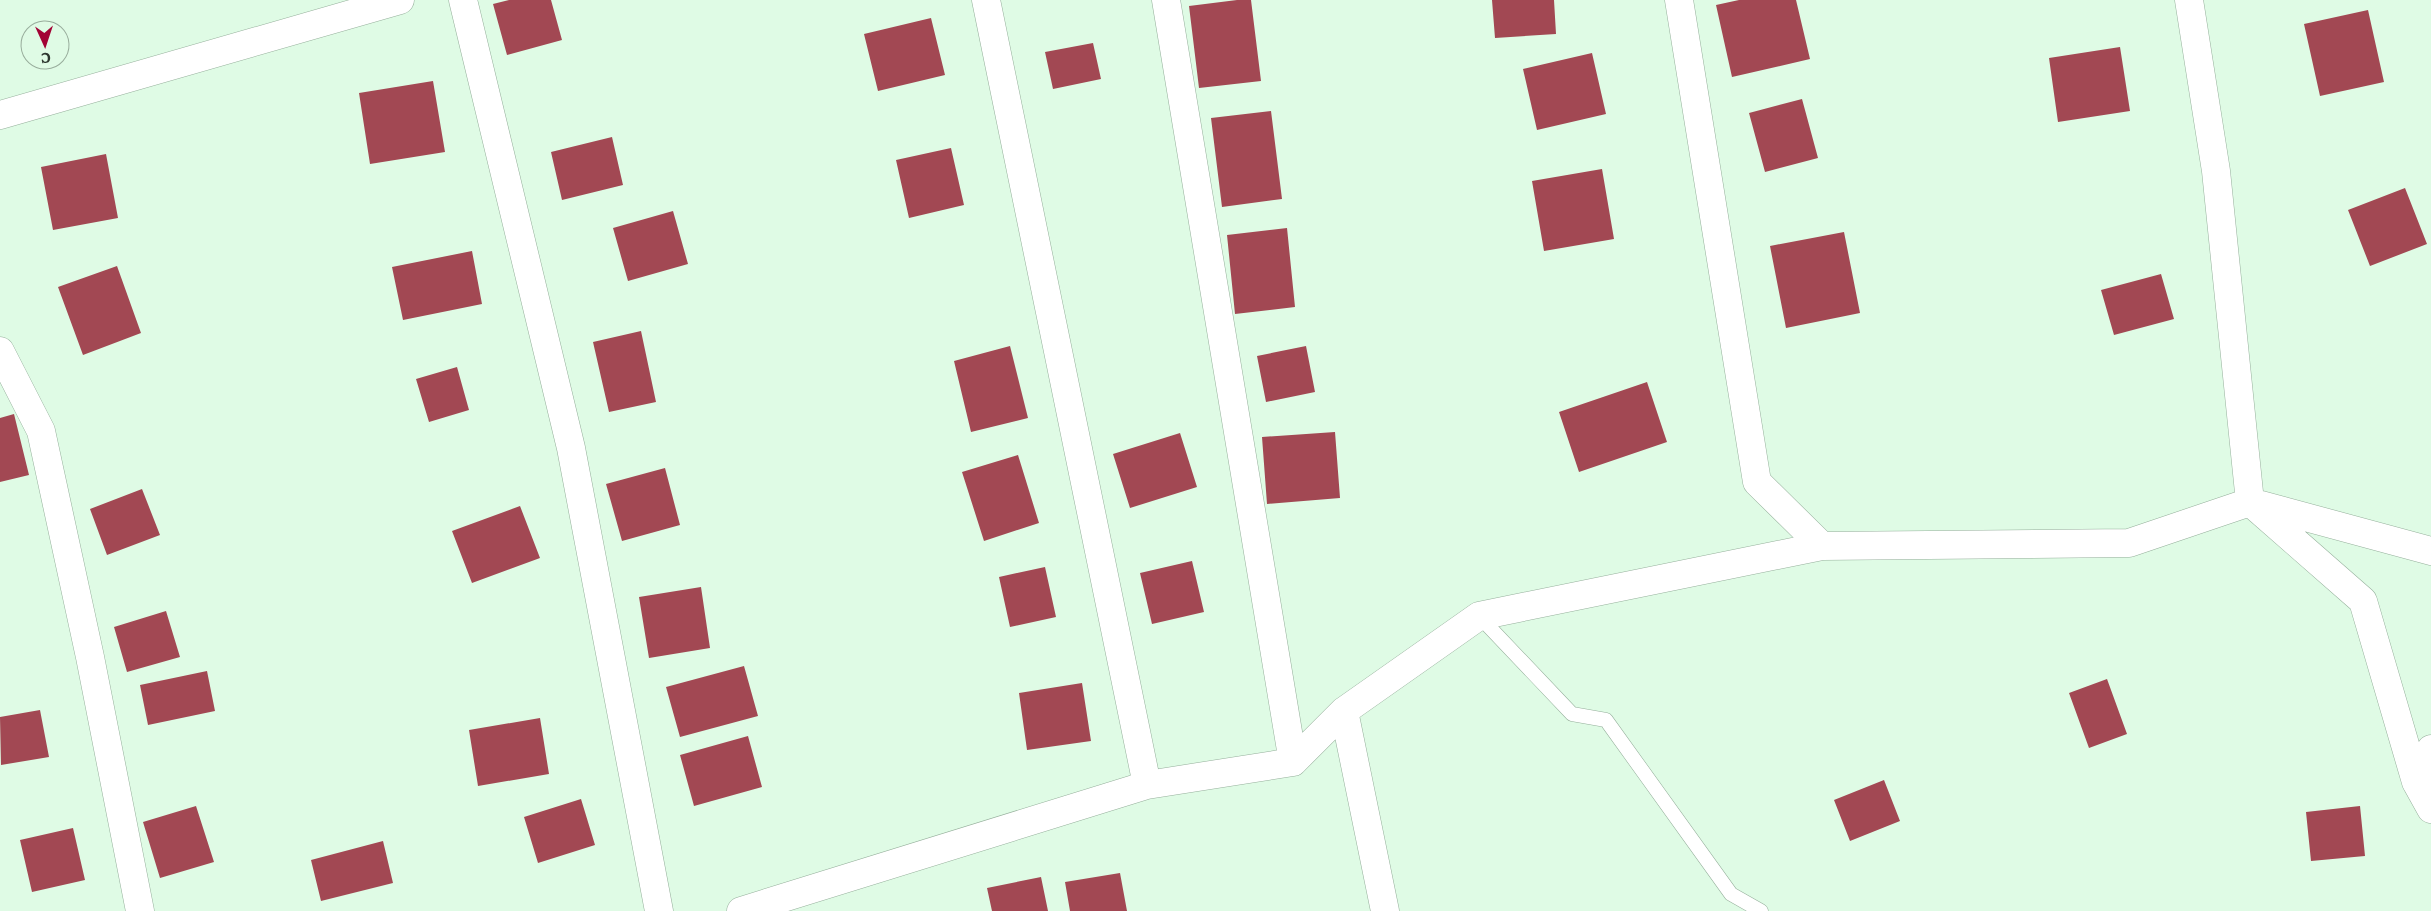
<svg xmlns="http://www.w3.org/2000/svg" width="2431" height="911" font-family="Literata,serif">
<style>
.building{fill:#a24853}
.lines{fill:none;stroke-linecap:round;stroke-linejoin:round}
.lane-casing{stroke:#95af9b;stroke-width:15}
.street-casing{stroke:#95af9b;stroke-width:29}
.lane{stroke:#fff;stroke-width:14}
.street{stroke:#fff;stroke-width:28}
</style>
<rect width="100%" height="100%" fill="#dffbe5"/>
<!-- building -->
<path class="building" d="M 509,0 L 551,0 L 562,40 L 507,55 L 493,4 Z
M 1237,0 L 1251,0 L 1261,81 L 1199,88 L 1189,6 Z
M 1492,0 L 1554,0 L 1556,34 L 1495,38 Z
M 1739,0 L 1796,0 L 1810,59 L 1732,77 L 1716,5 Z
M 2368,10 L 2384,82 L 2320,96 L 2304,24 Z
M 931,18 L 945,75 L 878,91 L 864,34 Z
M 1093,43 L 1101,79 L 1053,89 L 1045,52 Z
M 2120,47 L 2130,111 L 2058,122 L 2049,58 Z
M 1592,53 L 1606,114 L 1537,130 L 1523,69 Z
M 433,81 L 445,152 L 370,164 L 359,93 Z
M 1802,99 L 1818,158 L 1765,172 L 1749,113 Z
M 1271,111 L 1282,199 L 1222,207 L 1211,118 Z
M 612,137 L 623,185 L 562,200 L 551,152 Z
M 951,148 L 964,205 L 909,218 L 896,160 Z
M 106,154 L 118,218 L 53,230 L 41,167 Z
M 1602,169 L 1614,239 L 1544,251 L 1532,181 Z
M 2405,188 L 2427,244 L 2370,266 L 2348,210 Z
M 673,211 L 688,264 L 628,281 L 613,228 Z
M 1287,228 L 1295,307 L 1235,314 L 1227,235 Z
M 1844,232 L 1860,313 L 1786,328 L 1770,246 Z
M 472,251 L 482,304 L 403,320 L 392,267 Z
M 117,266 L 141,333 L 83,355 L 58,287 Z
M 2161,274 L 2174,319 L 2114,335 L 2101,290 Z
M 641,331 L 656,402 L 609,412 L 593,342 Z
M 1010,346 L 1028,418 L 971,432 L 954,361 Z
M 1306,346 L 1315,392 L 1266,402 L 1257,356 Z
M 457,367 L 469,410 L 429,422 L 416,379 Z
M 1647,382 L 1667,442 L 1579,472 L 1559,412 Z
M 14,414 L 29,475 L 0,482 L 0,418 Z
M 1335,432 L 1340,498 L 1267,504 L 1262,437 Z
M 1180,433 L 1197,487 L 1130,508 L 1113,454 Z
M 1018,455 L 1039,523 L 984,541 L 962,472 Z
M 665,468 L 680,525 L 622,541 L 606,484 Z
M 142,489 L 160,535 L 107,555 L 90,509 Z
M 520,506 L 540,558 L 472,583 L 452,531 Z
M 1192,561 L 1204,612 L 1152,624 L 1140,573 Z
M 1045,567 L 1056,617 L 1010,627 L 999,577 Z
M 701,587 L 710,648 L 649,658 L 639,597 Z
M 166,611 L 180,657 L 127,672 L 114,627 Z
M 744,666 L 758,716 L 680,737 L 666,687 Z
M 207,671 L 215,711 L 148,725 L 140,685 Z
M 2107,679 L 2127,734 L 2089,748 L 2069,693 Z
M 1082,683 L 1091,741 L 1027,750 L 1019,693 Z
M 40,710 L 49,757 L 1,765 L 0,717 Z
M 540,718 L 549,774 L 478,786 L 469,730 Z
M 748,736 L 762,787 L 694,806 L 680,755 Z
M 1884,780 L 1900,821 L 1850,841 L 1834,800 Z
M 581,799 L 595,845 L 538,863 L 524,817 Z
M 196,806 L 214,862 L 160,878 L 143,822 Z
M 2360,806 L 2365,856 L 2311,861 L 2306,812 Z
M 73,828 L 85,880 L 32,892 L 20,840 Z
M 383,841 L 393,883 L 321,901 L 311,860 Z
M 1120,873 L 1127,911 L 1070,911 L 1065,882 Z
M 1041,877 L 1048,911 L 992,911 L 987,888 Z"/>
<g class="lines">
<defs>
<path id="lane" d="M 1477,614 L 1572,714 L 1606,720 L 1731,894 L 1761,911"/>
<path id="street" d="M 463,0 L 571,448 L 659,911
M 986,0 L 1147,785
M 1166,0 L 1293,762
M 1679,0 L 1757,482 L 1822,546
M 2189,0 L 2216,171 L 2250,502 L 2363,601 L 2416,782 L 2431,809
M 0,115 L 400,0
M 0,351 L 41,431 L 90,657 L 140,911
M 1344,711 L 1385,911
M 2416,782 L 2431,749
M 741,911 L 1147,785 L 1293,762 L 1344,711 L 1479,616 L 1822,546 L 2129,543 L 2250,502 L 2431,551"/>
</defs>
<!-- lane casing -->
<use href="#lane" class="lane-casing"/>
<!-- street casing -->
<use href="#street" class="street-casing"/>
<!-- lane -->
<use href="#lane" class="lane"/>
<!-- street -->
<use href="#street" class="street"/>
</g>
<!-- north arrow -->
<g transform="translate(45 45) rotate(177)"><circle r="24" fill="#dffbe5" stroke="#98ad9c"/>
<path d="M0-4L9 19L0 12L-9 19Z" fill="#a20335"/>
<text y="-8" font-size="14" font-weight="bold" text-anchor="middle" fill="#2d372f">С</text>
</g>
</svg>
